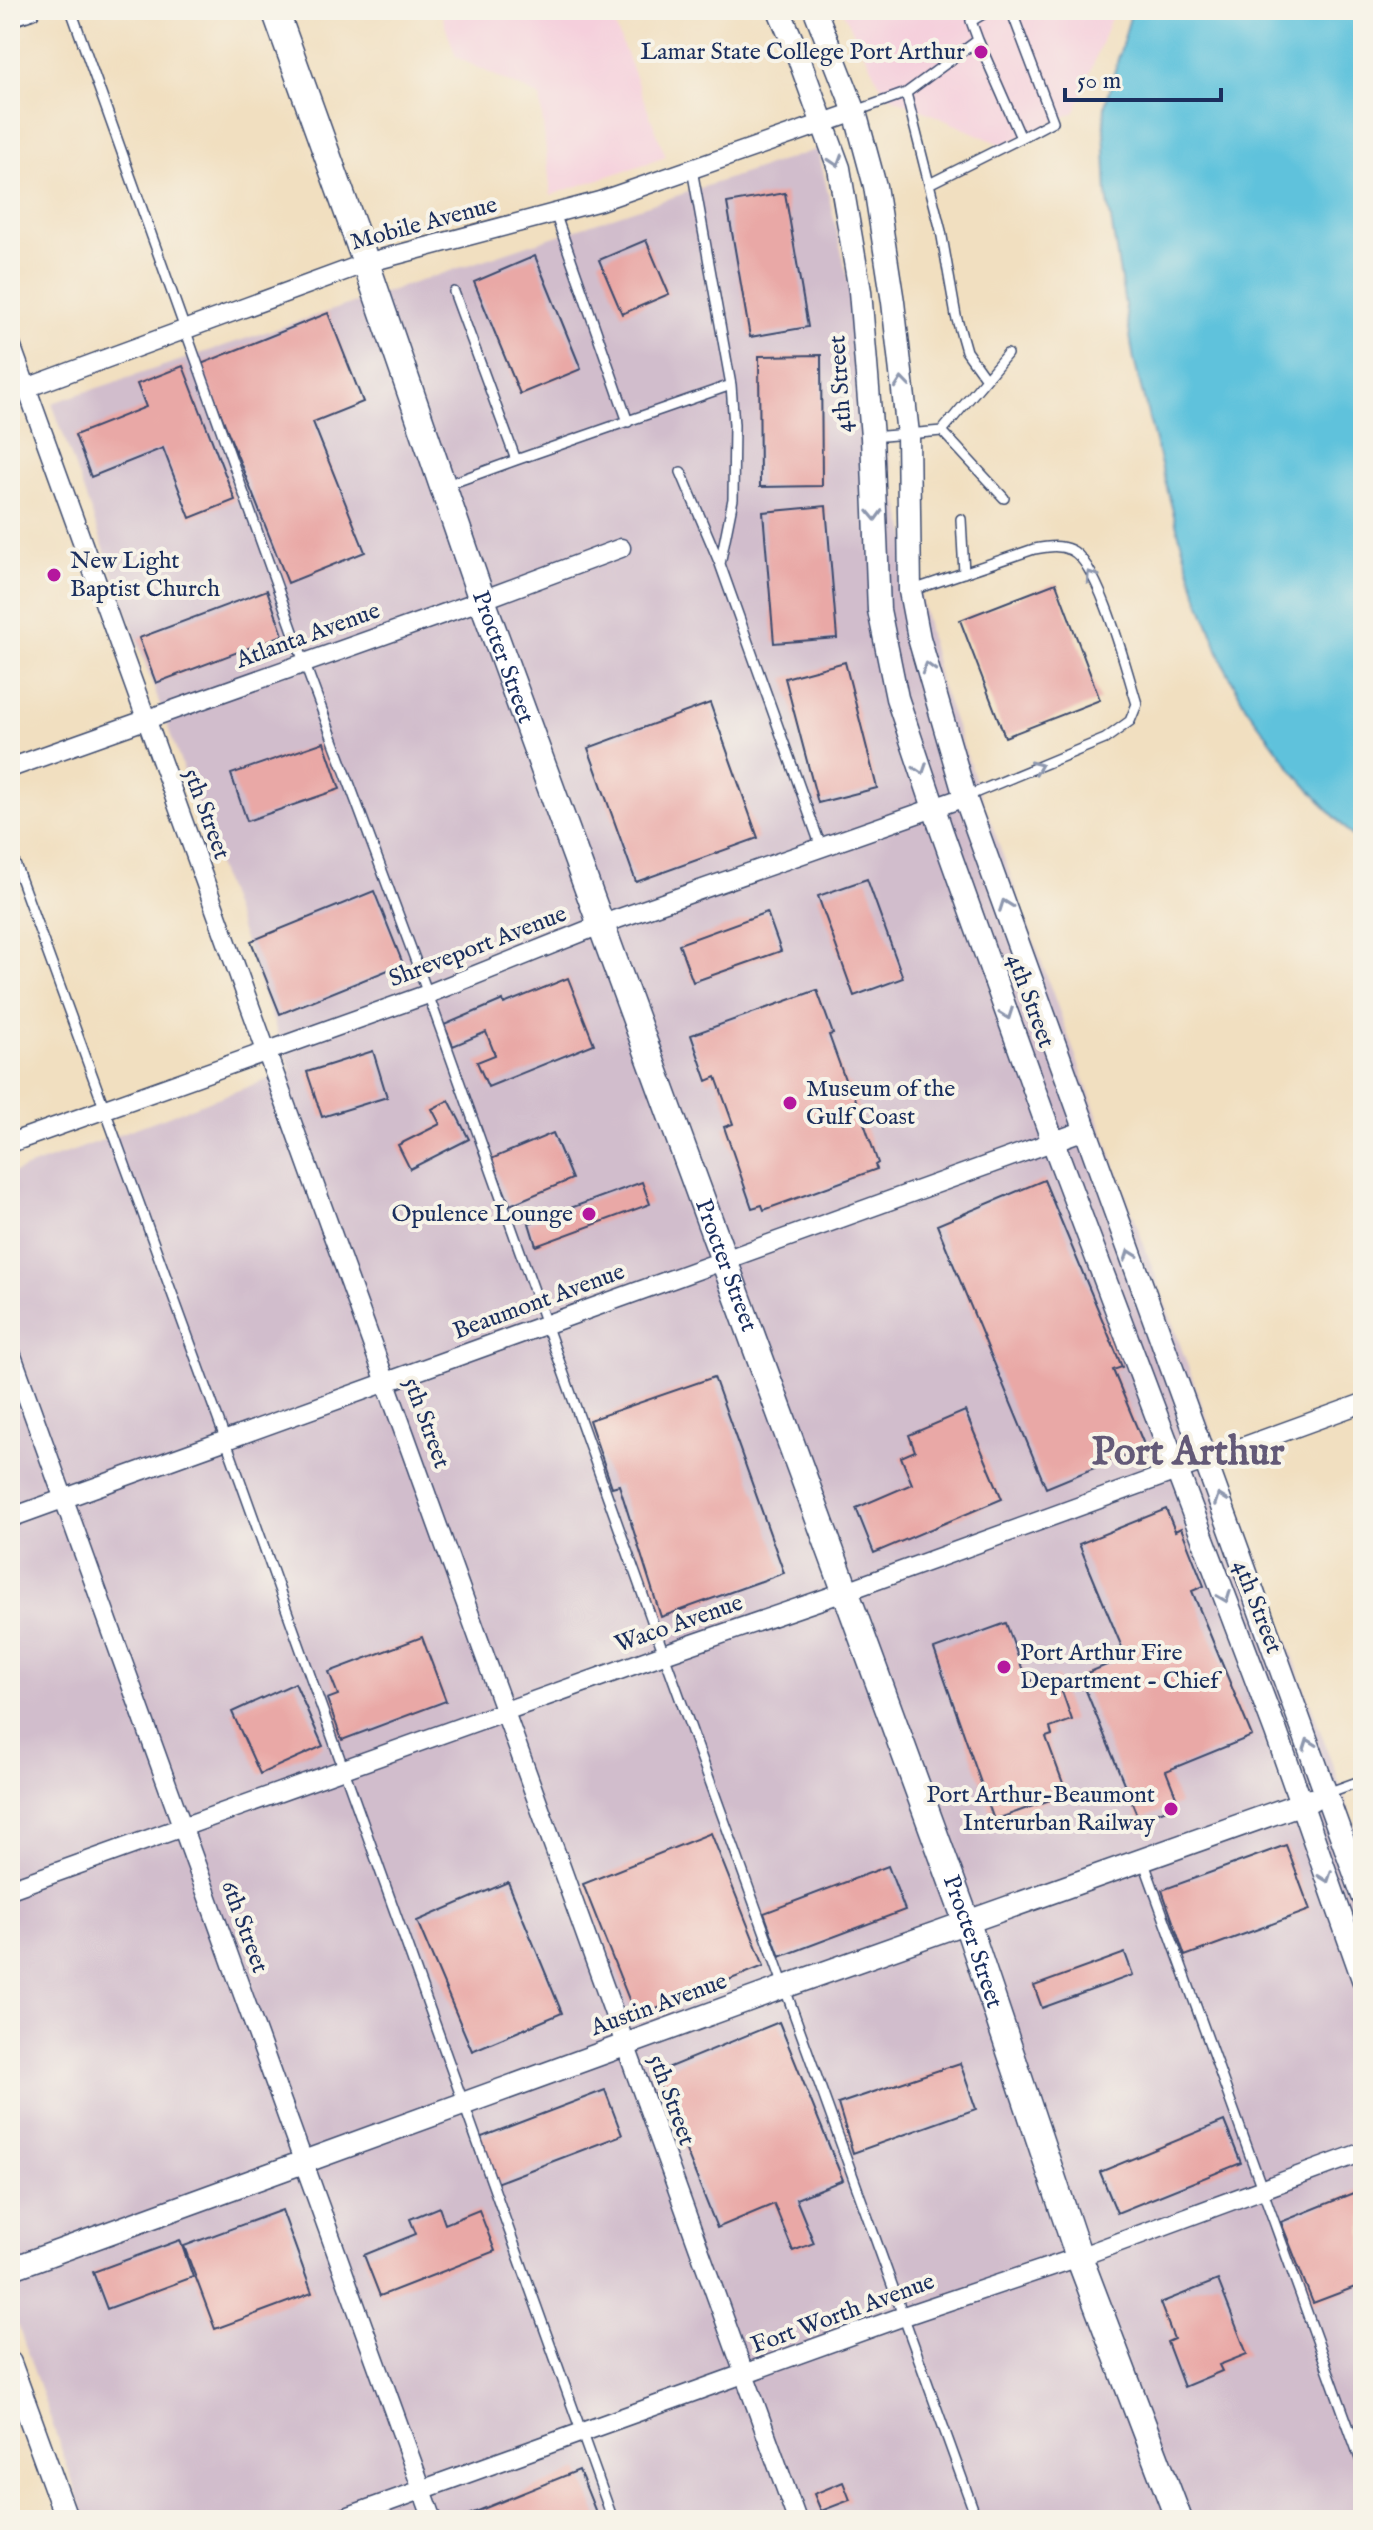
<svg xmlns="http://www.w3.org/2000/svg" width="1373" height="2530" font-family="'IM FELL English',serif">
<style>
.built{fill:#f5cfdc}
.industrial{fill:#d1bdcc}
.water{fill:#5ec2dc;stroke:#3c789d;stroke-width:2}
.building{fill:#e9a8a6}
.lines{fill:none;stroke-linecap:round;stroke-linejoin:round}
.service-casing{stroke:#3b496d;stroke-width:12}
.minor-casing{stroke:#3b496d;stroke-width:21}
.tertiary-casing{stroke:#3b496d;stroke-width:25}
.secondary-casing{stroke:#3b496d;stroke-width:29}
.service{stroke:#fff;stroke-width:9}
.minor{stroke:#fff;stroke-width:18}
.tertiary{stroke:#fff;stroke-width:22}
.secondary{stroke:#fff;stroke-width:26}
.oneway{stroke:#8d97ae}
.poi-dot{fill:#b5179e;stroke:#f7f3e8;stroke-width:3}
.labels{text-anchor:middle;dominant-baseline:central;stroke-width:8;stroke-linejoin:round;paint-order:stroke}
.poi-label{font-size:24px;fill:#1b2f5e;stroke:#f7f3e8;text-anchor:end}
.street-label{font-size:24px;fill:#1b2f5e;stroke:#f7f3e8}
.town-label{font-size:40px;font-weight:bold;fill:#635977;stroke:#f7f3e8}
</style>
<rect width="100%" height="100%" fill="#f7f3e8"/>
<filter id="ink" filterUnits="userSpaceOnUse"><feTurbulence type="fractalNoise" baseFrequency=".0125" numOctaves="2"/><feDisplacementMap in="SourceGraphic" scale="16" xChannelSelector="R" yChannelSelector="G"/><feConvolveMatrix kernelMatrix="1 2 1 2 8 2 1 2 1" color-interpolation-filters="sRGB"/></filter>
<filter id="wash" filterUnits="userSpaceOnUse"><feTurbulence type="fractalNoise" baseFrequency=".006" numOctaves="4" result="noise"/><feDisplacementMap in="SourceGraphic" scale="32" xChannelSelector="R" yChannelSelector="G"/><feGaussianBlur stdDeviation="1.8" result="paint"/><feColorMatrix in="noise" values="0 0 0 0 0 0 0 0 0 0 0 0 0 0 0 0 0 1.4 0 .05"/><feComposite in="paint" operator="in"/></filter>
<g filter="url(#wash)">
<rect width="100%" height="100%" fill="#f1dfc0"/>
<!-- built -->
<path class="built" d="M 440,10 L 609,10 L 666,157 L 551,195 L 540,97 L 456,57 Z
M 842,10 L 1114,10 L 1075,112 L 1002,145 L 885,94 Z"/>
<!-- industrial -->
<path class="industrial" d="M 818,149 L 940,682 L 1363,1849 L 1363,2520 L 86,2520 L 10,2303 L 10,1174 L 291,1071 L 52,403 Z"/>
<!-- water -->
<path class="water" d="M 1132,10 L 1363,10 L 1363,848 L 1295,773 L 1246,707 L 1224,665 L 1195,588 L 1178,531 L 1134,360 L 1107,195 L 1104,126 L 1105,105 Z"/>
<g id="blocks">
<!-- building -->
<path class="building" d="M 785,193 L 808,327 L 750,337 L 727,203 Z
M 646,240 L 669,294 L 622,314 L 599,260 Z
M 535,256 L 581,369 L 520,394 L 474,282 Z
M 328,313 L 363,402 L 313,422 L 365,552 L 288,583 L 201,364 Z
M 821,355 L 822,486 L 760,487 L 759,356 Z
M 183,366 L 235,500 L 190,518 L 163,448 L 91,477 L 75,435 L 146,407 L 137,384 Z
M 826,506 L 837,638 L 774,643 L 763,512 Z
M 1056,583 L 1100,700 L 1005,737 L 960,620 Z
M 267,590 L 283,635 L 156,683 L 139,638 Z
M 845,662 L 877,788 L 818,803 L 785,678 Z
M 710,703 L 758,838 L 636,882 L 588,748 Z
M 324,742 L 340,789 L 247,821 L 231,774 Z
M 867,879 L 903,978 L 854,996 L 818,896 Z
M 374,891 L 403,964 L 280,1014 L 251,941 Z
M 767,912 L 781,951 L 693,982 L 679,944 Z
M 568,978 L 594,1044 L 488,1087 L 477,1062 L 495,1055 L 486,1032 L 453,1046 L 444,1025 L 503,1000 L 504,1004 Z
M 817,990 L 833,1034 L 829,1035 L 847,1085 L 850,1083 L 878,1163 L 875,1165 L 877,1169 L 764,1210 L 762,1205 L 752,1208 L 724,1127 L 733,1124 L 716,1077 L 707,1081 L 691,1035 Z
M 373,1051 L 387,1097 L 322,1117 L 307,1072 Z
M 449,1100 L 469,1139 L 410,1169 L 398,1145 L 440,1124 L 432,1109 Z
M 553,1133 L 572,1179 L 510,1205 L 491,1159 Z
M 1044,1180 L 1122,1367 L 1113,1370 L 1145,1447 L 1046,1488 L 937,1225 Z
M 642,1182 L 650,1204 L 536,1246 L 529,1223 Z
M 714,1377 L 784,1573 L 661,1617 L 619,1485 L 612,1487 L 589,1420 Z
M 965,1411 L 1002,1499 L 874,1553 L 856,1508 L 912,1484 L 901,1457 L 915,1451 L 909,1435 Z
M 1166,1509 L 1175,1531 L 1181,1528 L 1204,1586 L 1192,1591 L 1252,1736 L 1166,1771 L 1179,1804 L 1139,1820 L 1080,1676 L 1126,1657 L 1079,1544 Z
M 1006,1623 L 1027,1682 L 1033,1680 L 1035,1685 L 1057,1677 L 1072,1720 L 1050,1728 L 1052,1735 L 1046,1737 L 1067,1794 L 994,1820 L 934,1649 Z
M 422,1637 L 446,1701 L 342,1740 L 327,1699 L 338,1695 L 329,1672 Z
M 295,1683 L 323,1746 L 260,1774 L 232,1712 Z
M 711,1833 L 764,1966 L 636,2017 L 583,1884 Z
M 1286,1845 L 1310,1910 L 1185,1956 L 1162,1890 Z
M 888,1866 L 905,1910 L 780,1957 L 764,1913 Z
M 508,1882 L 562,2013 L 472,2051 L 417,1921 Z
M 1125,1953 L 1133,1975 L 1042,2008 L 1034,1986 Z
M 779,2022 L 843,2180 L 796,2199 L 814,2243 L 793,2251 L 774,2204 L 717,2228 L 655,2073 Z
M 960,2063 L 976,2109 L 853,2153 L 838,2104 Z
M 605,2090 L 622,2135 L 496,2183 L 479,2138 Z
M 1224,2121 L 1241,2163 L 1117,2213 L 1100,2172 Z
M 1363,2189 L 1363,2284 L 1313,2303 L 1281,2222 Z
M 439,2207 L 445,2224 L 479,2210 L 495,2251 L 380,2296 L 364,2255 L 416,2234 L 410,2219 Z
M 282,2210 L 312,2293 L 215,2329 L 184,2246 Z
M 180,2240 L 193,2277 L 107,2309 L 93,2272 Z
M 1218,2280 L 1247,2354 L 1219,2365 L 1222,2371 L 1184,2387 L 1167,2342 L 1174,2339 L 1160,2303 Z
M 579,2470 L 599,2520 L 456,2520 Z
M 843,2482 L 850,2500 L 821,2511 L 814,2494 Z"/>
</g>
</g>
<g filter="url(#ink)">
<use href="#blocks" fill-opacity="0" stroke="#3b496d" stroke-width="2"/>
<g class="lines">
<defs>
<path id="service" d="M 71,10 L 304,662 L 428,994 L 664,1654 L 977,2520
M 1011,10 L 1053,121 L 1021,138
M 978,40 L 971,21 L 990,10
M 856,111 L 906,93
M 929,184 L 1021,138 L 978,40 L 906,93 L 941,231 L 956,316 L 966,351 L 986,379
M 555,213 L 628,422
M 942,431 L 1007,354
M 872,437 L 942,431 L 1004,498
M 516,460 L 731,385 L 692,169
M 681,472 L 720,564 L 821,847
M 444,486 L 516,460 L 454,292
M 961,519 L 964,573
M 720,564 L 733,499 L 734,425 L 731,385
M 910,591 L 1034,549 C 1047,547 1058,544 1071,550 C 1099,562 1127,672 1137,704 L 1130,721 L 1105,739 L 965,797
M 10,850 L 226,1441 L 613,2520
M 1327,1793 L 1363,1780
M 1143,1860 L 1363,2467"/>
<path id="minor" d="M 10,17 L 31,10
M 10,342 L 797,2520
M 10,394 L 366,263 L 600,201 L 855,112
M 10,768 L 482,600 L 621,548
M 10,1143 L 428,994 L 600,925 L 965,797
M 10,1350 L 433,2520
M 10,1518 L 1085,1130
M 10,1889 L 664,1654 L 844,1592 L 1363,1403
M 338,2520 L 904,2316 L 1079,2257 L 1363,2152"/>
<path id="tertiary" d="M 779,10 L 794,45 L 839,168 L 860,291 L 872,437 L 879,610 L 897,698 L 942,832 L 1053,1142 L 1276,1732 L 1363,1979
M 815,10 L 855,112 L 875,186 L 893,302 L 908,434 L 910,591 L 919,638 L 965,797 L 1363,1896
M 10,2269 L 784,1987 L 1311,1800
M 10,2363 L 67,2520"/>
<g id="secondary">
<path id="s1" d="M 275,10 L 366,263 L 482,600 L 967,1923 L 1079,2257 L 1179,2520"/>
</g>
</defs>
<!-- service casing -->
<use href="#service" class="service-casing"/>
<!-- minor casing -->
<use href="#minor" class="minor-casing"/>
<!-- tertiary casing -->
<use href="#tertiary" class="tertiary-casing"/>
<!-- secondary casing -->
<use href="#secondary" class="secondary-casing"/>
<!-- service -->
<use href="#service" class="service"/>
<!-- minor -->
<use href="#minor" class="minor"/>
<!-- tertiary -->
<use href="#tertiary" class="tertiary"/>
<!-- secondary -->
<use href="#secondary" class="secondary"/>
</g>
<!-- one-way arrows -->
<defs><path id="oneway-chevron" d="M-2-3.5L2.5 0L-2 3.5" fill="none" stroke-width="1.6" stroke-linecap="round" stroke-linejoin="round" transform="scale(2)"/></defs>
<g class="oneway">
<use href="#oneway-chevron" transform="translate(836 161) rotate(72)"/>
<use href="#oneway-chevron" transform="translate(902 383) rotate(-96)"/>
<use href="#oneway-chevron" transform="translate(875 515) rotate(88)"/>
<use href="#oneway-chevron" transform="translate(1091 576) rotate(-124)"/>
<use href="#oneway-chevron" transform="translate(928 668) rotate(-106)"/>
<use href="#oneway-chevron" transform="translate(1037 767) rotate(-23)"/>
<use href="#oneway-chevron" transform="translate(921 769) rotate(71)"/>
<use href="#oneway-chevron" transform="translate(1005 905) rotate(-110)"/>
<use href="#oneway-chevron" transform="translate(1007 1014) rotate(70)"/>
<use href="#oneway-chevron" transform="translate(1130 1255) rotate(-110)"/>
<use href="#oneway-chevron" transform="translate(1220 1499) rotate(-110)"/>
<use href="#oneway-chevron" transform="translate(1225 1597) rotate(69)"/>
<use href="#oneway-chevron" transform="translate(1309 1744) rotate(-110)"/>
<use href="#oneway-chevron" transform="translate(1326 1877) rotate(70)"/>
</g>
</g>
<!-- markers -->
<g class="poi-dot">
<circle cx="981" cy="52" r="8"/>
<circle cx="54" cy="575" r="8"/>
<circle cx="790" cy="1103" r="8"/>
<circle cx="589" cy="1214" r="8"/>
<circle cx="1004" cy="1667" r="8"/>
<circle cx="1171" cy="1809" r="8"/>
</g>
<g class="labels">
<!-- poi labels -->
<g class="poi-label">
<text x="965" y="52">Lamar State College Port Arthur</text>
<text x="70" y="561" text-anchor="start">New Light<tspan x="70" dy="28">Baptist Church</tspan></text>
<text x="806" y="1089" text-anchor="start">Museum of the<tspan x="806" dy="28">Gulf Coast</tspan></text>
<text x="573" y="1214">Opulence Lounge</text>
<text x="1020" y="1653" text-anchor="start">Port Arthur Fire<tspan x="1020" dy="28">Department - Chief</tspan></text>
<text x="1155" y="1795">Port Arthur-Beaumont<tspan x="1155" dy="28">Interurban Railway</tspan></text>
</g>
<!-- street labels -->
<g class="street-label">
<text transform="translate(424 224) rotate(-15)">Mobile Avenue</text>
<text transform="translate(841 384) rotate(-94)">4th Street</text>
<text transform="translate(308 636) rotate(-20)">Atlanta Avenue</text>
<text stroke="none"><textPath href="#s1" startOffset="686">Procter Street</textPath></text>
<text transform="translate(206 814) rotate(70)">5th Street</text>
<text transform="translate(478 947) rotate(-21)">Shreveport Avenue</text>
<text transform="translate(1030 1001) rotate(70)">4th Street</text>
<text stroke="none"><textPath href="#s1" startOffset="1334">Procter Street</textPath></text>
<text transform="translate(539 1302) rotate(-20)">Beaumont Avenue</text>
<text transform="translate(426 1423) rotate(70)">5th Street</text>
<text transform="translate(1257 1607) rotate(69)">4th Street</text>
<text transform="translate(679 1624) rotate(-19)">Waco Avenue</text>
<text transform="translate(244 1927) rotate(70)">6th Street</text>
<text stroke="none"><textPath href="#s1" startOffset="2054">Procter Street</textPath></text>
<text transform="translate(659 2005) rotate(-20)">Austin Avenue</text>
<text transform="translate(671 2100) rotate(70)">5th Street</text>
<text transform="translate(843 2314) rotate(-20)">Fort Worth Avenue</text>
</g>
<!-- town labels -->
<g class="town-label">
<text x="1188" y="1453">Port Arthur</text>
</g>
</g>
<!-- margin -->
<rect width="1373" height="2530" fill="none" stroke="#f7f3e8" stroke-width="40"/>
<!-- scale -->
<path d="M1065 88v12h156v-12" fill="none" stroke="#1b2f5e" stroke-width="4"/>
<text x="1077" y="88" font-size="24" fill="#1b2f5e" stroke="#f7f3e8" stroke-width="6" paint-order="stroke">50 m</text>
</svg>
